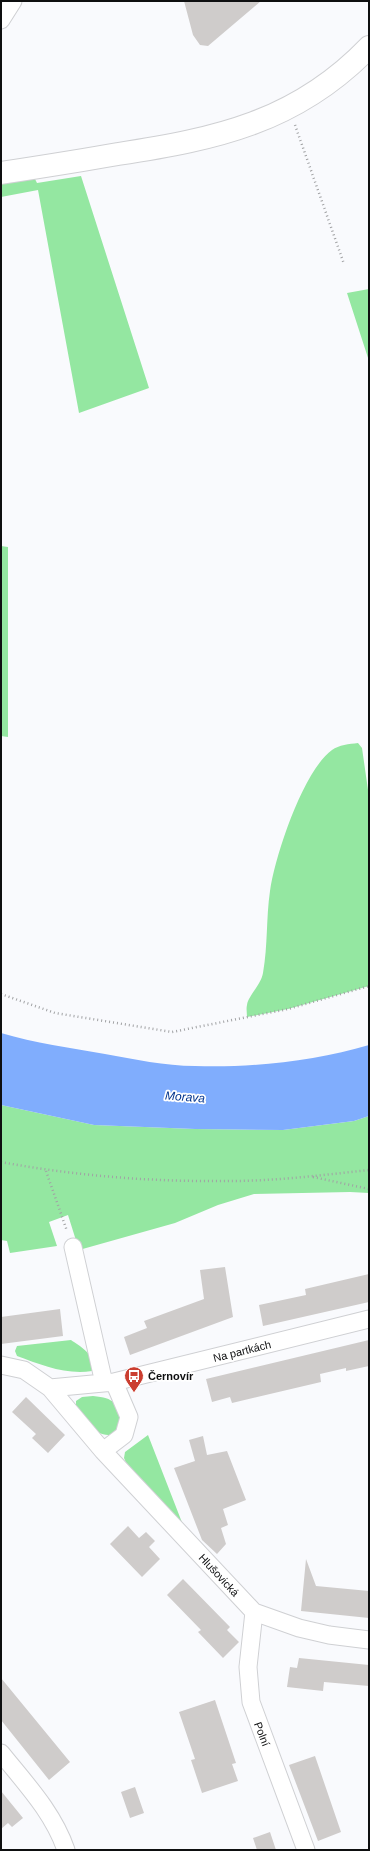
<svg xmlns="http://www.w3.org/2000/svg" width="370" height="1851" font-family="Helvetica,sans-serif">
<style>
.green{fill:#94e7a1}
.water{fill:#80adfd}
.building{fill:#cfcccb}
.lines{fill:none;stroke-linecap:round;stroke-linejoin:round}
.minor-casing{stroke:#cfd0d3;stroke-width:19}
.major-casing{stroke:#cfd0d3;stroke-width:24}
.path{stroke:#a1a2a4;stroke-width:2.5;stroke-dasharray:1 3;stroke-linecap:butt}
.minor{stroke:#fff;stroke-width:17}
.major{stroke:#fff;stroke-width:22}
.labels{text-anchor:middle;dominant-baseline:central;stroke-width:3.5;stroke-linejoin:round;paint-order:stroke}
.street-label{font-size:11px;fill:#0e0f10;stroke:#fff}
.poi-label{font-size:11px;font-weight:bold;fill:#0e0f10;stroke:#fff;text-anchor:start}
.water-label{font-size:12px;font-style:italic;fill:#00338d;stroke:#fff}
</style>
<rect width="100%" height="100%" fill="#f9fafd"/>
<!-- green -->
<path class="green" d="M 81,176 L 149,388 L 79,413 L 38,190 L 1,197 L 1,183 L 35,179 L 37,183 Z
M 369,289 L 369,361 L 347,293 Z
M 1,546 L 8,547 L 8,737 L 1,736 Z
M 358,743 L 362,748 L 369,797 L 369,986 L 288,1009 L 247,1017 C 247,1013 246,1009 247,1005 C 248,996 261,985 263,973 C 268,945 266,918 270,891 C 275,856 303,771 332,750 C 339,745 349,744 358,743 Z
M 1,1105 L 94,1125 L 195,1129 L 283,1130 L 354,1121 L 369,1116 L 369,1193 L 350,1192 L 254,1194 L 218,1205 L 175,1223 L 79,1250 L 68,1215 L 49,1222 L 57,1246 L 10,1253 L 7,1241 L 1,1240 Z
M 71,1340 C 81,1347 98,1356 92,1371 C 66,1375 41,1365 17,1356 L 15,1351 L 17,1346 Z
M 93,1396 C 115,1398 117,1403 121,1423 L 115,1434 C 96,1439 87,1422 76,1410 L 76,1401 L 82,1397 Z
M 148,1435 L 183,1525 L 128,1467 L 124,1458 L 125,1452 Z"/>
<!-- water -->
<path class="water" d="M 1,1033 C 35,1043 70,1048 105,1054 C 134,1059 165,1066 195,1066 C 251,1068 315,1061 369,1045 L 369,1116 L 354,1121 L 283,1130 L 195,1129 L 94,1125 L 1,1105 Z"/>
<!-- building -->
<path class="building" d="M 184,1 L 261,1 L 208,46 L 200,45 L 193,35 Z
M 225,1267 L 233,1317 L 130,1355 L 124,1337 L 147,1328 L 144,1321 L 204,1299 L 200,1270 Z
M 369,1274 L 369,1302 L 263,1326 L 259,1305 L 306,1295 L 305,1289 Z
M 60,1309 L 63,1336 L 1,1344 L 1,1317 Z
M 369,1340 L 369,1366 L 346,1371 L 346,1368 L 320,1374 L 321,1382 L 232,1403 L 230,1397 L 212,1402 L 206,1379 Z
M 26,1397 L 65,1435 L 48,1453 L 32,1438 L 36,1434 L 12,1412 Z
M 203,1436 L 207,1455 L 227,1451 L 246,1500 L 223,1509 L 228,1525 L 221,1528 L 226,1544 L 217,1554 L 202,1540 L 174,1468 L 195,1461 L 189,1440 Z
M 128,1526 L 139,1538 L 146,1532 L 155,1541 L 149,1547 L 160,1559 L 142,1577 L 110,1544 Z
M 306,1559 L 316,1586 L 369,1591 L 369,1618 L 301,1611 Z
M 183,1579 L 230,1627 L 227,1630 L 239,1642 L 223,1658 L 198,1632 L 201,1630 L 167,1595 Z
M 299,1658 L 369,1665 L 369,1686 L 324,1682 L 323,1691 L 287,1687 L 290,1667 L 297,1668 Z
M 1,1678 L 70,1762 L 49,1780 L 1,1720 Z
M 215,1700 L 236,1763 L 232,1764 L 238,1781 L 202,1793 L 191,1760 L 195,1759 L 179,1712 Z
M 315,1756 L 341,1832 L 318,1841 L 289,1765 Z
M 135,1787 L 144,1813 L 130,1818 L 121,1792 Z
M 1,1791 L 23,1818 L 12,1827 L 8,1823 L 1,1829 Z
M 270,1832 L 276,1850 L 257,1850 L 253,1838 Z"/>
<g class="lines">
<defs>
<path id="minor" d="M 1,20 L 13,1
M 73,1247 L 104,1383
M 1,1365 L 24,1370 L 50,1388 L 103,1451 L 254,1612 L 299,1628 L 329,1635 L 369,1640
M 50,1388 L 114,1382 L 369,1319
M 103,1451 L 124,1435 L 129,1417 L 114,1382
M 254,1612 L 248,1667 L 251,1702 L 306,1850
M 1,1753 C 25,1783 53,1812 66,1850"/>
<path id="major" d="M 1,173 C 40,167 79,161 118,154 C 216,139 297,122 369,47"/>
</defs>
<!-- minor casing -->
<use href="#minor" class="minor-casing"/>
<!-- major casing -->
<use href="#major" class="major-casing"/>
<!-- path -->
<path class="path" d="M 295,125 L 344,264
M 1,994 L 55,1013 L 172,1032 L 288,1009 L 369,986
M 1,1162 C 76,1176 154,1182 230,1181 C 276,1181 323,1175 369,1170
M 46,1171 L 67,1231
M 313,1177 L 369,1189"/>
<!-- minor -->
<use href="#minor" class="minor"/>
<!-- major -->
<use href="#major" class="major"/>
</g>
<!-- icons -->
<defs>
<symbol id="bus-pin" viewBox="-11 -11 22 30"><path d="M0 17L-7.5 6A9.5 9.5 0 1 1 7.5 6Z" fill="#cb3e30" stroke="#fff"/><path d="M-5-6H5V4H4V6H2V4H-2V6H-4V4H-5ZM-3.5-4V0h7V-4ZM-3.5 1.2v1.5H-2V1.2ZM2 1.2v1.5H3.5V1.2Z" fill="#fff"/></symbol>
</defs>
<g fill-rule="evenodd">
<use href="#bus-pin" x="123" y="1365" width="22" height="30"/>
</g>
<g class="labels">
<!-- street labels -->
<g class="street-label">
<text transform="translate(242 1351) rotate(-14)">Na partkách</text>
<text transform="translate(219 1575) rotate(47)">Hlušovická</text>
<text transform="translate(262 1734) rotate(69)">Polní</text>
</g>
<!-- poi labels -->
<g class="poi-label">
<text x="148" y="1376">Černovír</text>
</g>
<!-- water labels -->
<g class="water-label">
<text transform="translate(185 1097) rotate(4)">Morava</text>
</g>
</g>
<!-- border -->
<rect width="370" height="1851" fill="none" stroke="#0e0f10" stroke-width="4"/>
</svg>
